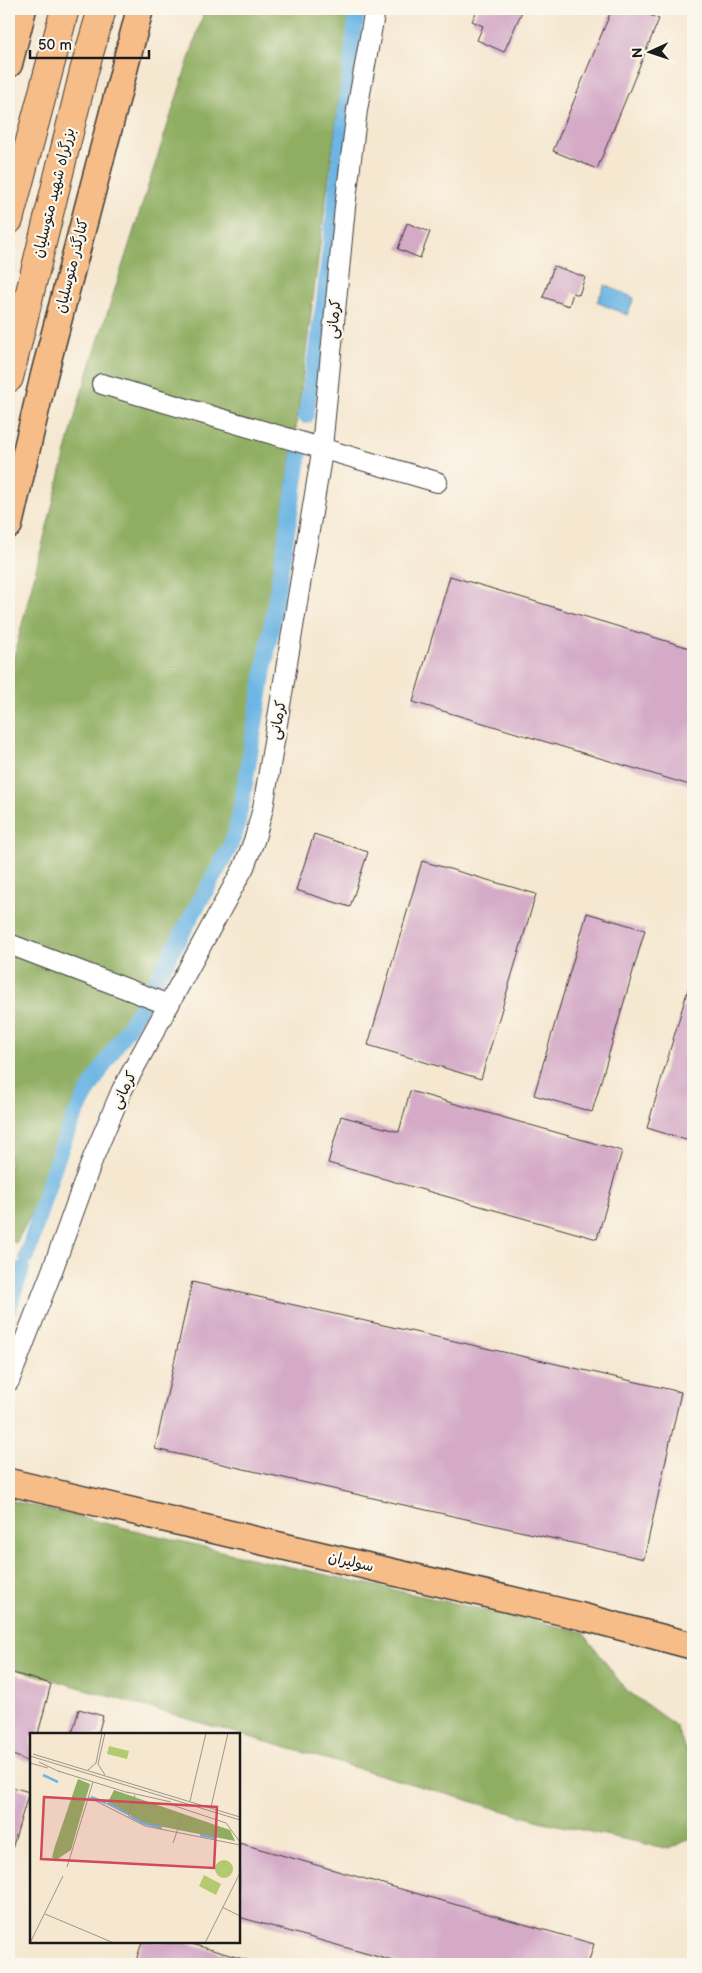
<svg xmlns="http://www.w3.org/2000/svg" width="702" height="1973" font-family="'Balsamiq Sans','Playpen Sans Arabic',sans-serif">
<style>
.forest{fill:#8fae62;stroke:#56653f}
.water{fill:#6cb5e4;stroke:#446880}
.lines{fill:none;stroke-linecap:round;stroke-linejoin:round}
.canal{stroke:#6cb5e4;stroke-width:16}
.building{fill:#d4aac7}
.minor-casing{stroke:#3d3a37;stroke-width:22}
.major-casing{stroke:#3d3a37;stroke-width:29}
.highway-casing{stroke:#3d3a37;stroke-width:30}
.minor{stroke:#fff;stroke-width:20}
.major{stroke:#f7bd88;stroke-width:26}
.highway{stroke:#f7bd88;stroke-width:28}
.labels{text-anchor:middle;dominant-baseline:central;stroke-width:4.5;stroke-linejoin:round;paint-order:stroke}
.street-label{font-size:15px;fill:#1c1c1c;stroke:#fbf7ec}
.inset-river{fill:none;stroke:#6cb5e4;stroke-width:2.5}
.inset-road{fill:none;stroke:#9e9688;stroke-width:1}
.view{fill:#d1495b;fill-opacity:0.15;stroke:#d1495b;stroke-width:2.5}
.inset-edge{fill:none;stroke:#1c1c1c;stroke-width:2.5}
</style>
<rect width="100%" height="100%" fill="#fbf7ec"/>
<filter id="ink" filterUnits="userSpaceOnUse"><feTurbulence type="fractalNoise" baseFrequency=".02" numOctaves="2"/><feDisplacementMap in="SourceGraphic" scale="10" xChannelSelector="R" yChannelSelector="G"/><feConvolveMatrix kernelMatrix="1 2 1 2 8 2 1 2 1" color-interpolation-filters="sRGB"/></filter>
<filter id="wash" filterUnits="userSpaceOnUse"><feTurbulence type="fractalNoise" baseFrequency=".0096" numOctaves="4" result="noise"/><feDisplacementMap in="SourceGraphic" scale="20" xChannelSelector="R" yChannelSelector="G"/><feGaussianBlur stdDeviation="1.12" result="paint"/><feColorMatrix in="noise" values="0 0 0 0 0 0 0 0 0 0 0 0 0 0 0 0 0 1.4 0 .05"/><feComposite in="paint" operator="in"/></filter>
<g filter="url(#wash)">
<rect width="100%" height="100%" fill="#f5e7d0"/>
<!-- forest -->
<path class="forest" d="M 205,9 L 351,9 L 295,435 L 232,832 L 16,1243 L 9,1240 L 9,675 L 79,401 Z
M 9,1500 L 246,1557 L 583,1632 L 625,1689 L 676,1726 L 693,1767 L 693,1837 L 670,1849 L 539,1821 L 9,1667 Z"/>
<!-- water -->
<path class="water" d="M 605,285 L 634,298 L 627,315 L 597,302 Z"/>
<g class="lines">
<!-- canal -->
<path class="canal" d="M 306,416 L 324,301 L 357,9
M 275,604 L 302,441
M 155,982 L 230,847 L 236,831 L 243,796 L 274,611
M 27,1256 C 40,1213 52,1168 70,1126 C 88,1086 119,1043 142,1005
M 9,1308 L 22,1269"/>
</g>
<g id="blocks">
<!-- building -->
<path class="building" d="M 478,9 L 523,9 L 504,52 L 477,40 L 483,26 L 472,21 Z
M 612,9 L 635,9 L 659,19 L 597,169 L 553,151 Z
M 407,223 L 430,232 L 420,258 L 398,249 Z
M 554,266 L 585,277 L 579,295 L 573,293 L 569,306 L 543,297 Z
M 450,576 L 693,649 L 693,786 L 413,702 Z
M 314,834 L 368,852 L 350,907 L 296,890 Z
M 422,861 L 536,894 L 481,1079 L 368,1045 Z
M 587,913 L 645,930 L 592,1112 L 534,1095 Z
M 690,982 L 693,982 L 693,1142 L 647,1128 Z
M 410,1091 L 622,1151 L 597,1239 L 328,1163 L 341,1116 L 399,1132 Z
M 192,1282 L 681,1392 L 644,1559 L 155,1449 Z
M 9,1672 L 51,1684 L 38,1734 L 31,1734 L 31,1763 L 9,1753 Z
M 79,1709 L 103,1716 L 98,1734 L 72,1734 Z
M 9,1786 L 29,1792 L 12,1849 L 9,1848 Z
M 239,1843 L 594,1944 L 588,1964 L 403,1964 L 239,1917 Z
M 142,1942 L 185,1942 L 250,1961 L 249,1964 L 135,1964 Z"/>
</g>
</g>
<g filter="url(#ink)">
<use href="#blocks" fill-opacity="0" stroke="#3d3a37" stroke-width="1"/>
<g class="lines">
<defs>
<path id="minor" d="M 102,384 L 437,482
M 9,944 L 169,1005
M 9,1381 L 52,1271 L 93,1158 L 122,1090 L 244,867 L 255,838 L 263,808 L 321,458 L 345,207 L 357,110 L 375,9"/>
<path id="major" d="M 9,64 L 23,9
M 9,525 L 44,375 L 140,9
M 9,1482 L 580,1616 L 693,1646"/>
<path id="highway" d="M 9,220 L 65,9
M 9,378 L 84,71 L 102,9"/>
</defs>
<!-- minor casing -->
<use href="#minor" class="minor-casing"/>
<!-- major casing -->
<use href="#major" class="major-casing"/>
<!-- highway casing -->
<use href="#highway" class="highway-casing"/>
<!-- minor -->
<use href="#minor" class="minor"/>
<!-- major -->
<use href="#major" class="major"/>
<!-- highway -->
<use href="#highway" class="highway"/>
</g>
</g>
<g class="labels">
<!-- street labels -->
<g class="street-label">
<text transform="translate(54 193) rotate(-76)">بزرگراه شهید متوسلیان</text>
<text transform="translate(72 266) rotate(-76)">کنارگذر متوسلیان</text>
<text transform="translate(334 319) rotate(-85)">کرمانی</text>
<text transform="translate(278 720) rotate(-80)">کرمانی</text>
<text transform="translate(124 1090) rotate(-64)">کرمانی</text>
<text transform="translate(351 1562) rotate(13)">سولیران</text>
</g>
</g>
<!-- overview -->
<g transform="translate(30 1733)">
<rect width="210" height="210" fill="#f5e7d0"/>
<path d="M 79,13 L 99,18 L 97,26 L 77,21 ZM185 136a9 9 0 1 1 18 0a9 9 0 1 1-18 0ZM 174,142 L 191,151 L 186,162 L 169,153 Z" fill="#b4ca6f"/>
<path d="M 48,46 L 60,51 L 41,117 L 26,127 L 22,124 L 25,113 ZM 84,57 L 200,97 L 205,108 L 113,90 L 78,69 Z" fill="#8fae62"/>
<path class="inset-river" d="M 13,42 L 28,49M 61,64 L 76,70M 77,70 L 98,81M 100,83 L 113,90 L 132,95M 170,102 L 186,105"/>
<path class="inset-road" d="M 3,21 L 210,84M 0,23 L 210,87M 9,29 L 30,39M 0,30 L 18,35M 58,37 L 66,30 L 72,0M 28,38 L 99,60M 75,42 L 68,31 L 75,0M 97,59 L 141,69M 58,64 L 115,93 L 210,112M 160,68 L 176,0M 136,70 L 196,90 L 210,109M 181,74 L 198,0M 98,84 L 105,62M 143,110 L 153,81M 37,134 L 63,49M 192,174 L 210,183M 15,181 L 84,210M 0,210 L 33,143M 175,210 L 210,140"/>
<path class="view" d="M 14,64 L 187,74 L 184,135 L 11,126 Z"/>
<rect width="210" height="210" class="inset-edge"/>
</g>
<!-- margin -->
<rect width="702" height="1973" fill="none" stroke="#fbf7ec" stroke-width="30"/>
<!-- north arrow -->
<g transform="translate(650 52) rotate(267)" stroke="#fbf7ec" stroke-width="4" paint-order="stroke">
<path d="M0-4L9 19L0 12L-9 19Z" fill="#1c1c1c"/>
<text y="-8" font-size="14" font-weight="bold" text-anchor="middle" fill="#1c1c1c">N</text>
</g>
<!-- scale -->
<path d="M30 50v8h119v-8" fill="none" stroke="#1c1c1c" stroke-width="2.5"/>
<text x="38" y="50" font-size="15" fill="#1c1c1c" stroke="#fbf7ec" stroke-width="4" paint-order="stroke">50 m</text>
</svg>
